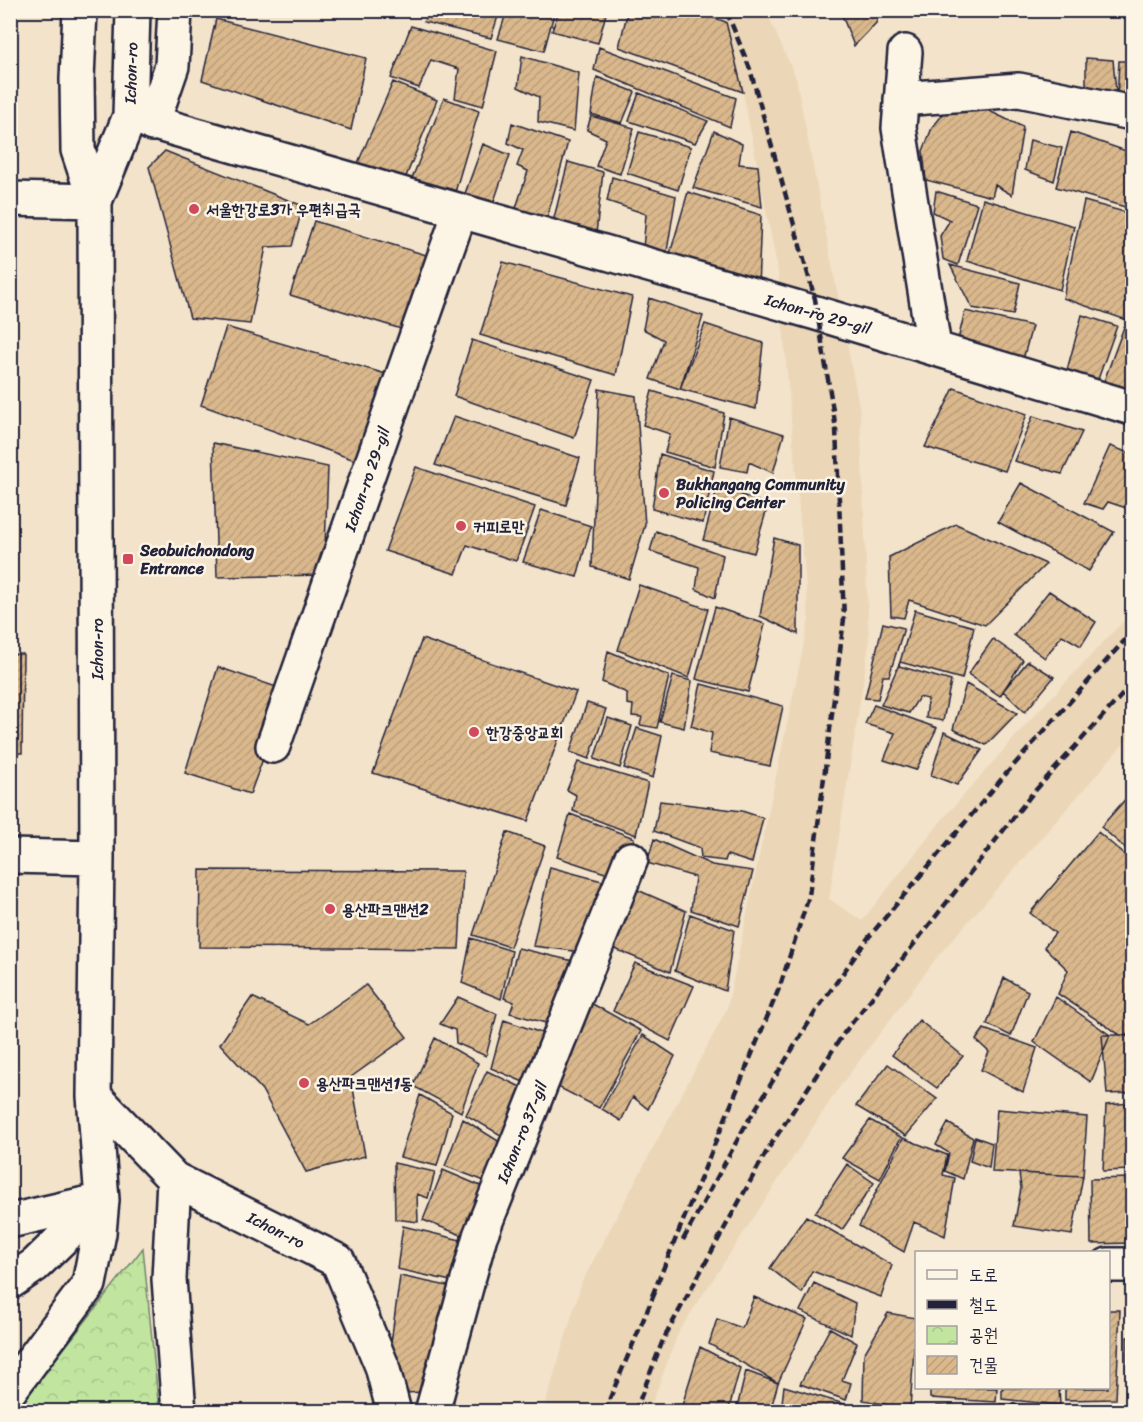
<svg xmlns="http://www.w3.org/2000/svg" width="1143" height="1422" font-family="Sriracha,'Poor Story',sans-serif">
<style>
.built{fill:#ebd6b7}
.park{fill:url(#park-crowns);stroke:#72846d;stroke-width:1.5}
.building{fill:url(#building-hatch);stroke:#22223b;stroke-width:1.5}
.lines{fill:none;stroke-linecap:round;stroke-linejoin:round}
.minor-casing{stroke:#22223b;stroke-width:38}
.minor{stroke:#fcf5e5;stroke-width:33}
.rail{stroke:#22223b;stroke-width:4.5;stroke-dasharray:9 4.5;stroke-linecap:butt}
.poi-dot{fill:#d1495b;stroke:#fcf5e5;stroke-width:2}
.labels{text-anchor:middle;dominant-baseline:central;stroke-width:5;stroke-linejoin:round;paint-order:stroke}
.street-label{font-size:16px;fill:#22223b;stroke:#fcf5e5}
.poi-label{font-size:16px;font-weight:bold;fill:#22223b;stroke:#fcf5e5;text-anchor:start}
</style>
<defs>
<pattern id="park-crowns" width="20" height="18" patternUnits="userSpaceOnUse" patternTransform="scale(1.5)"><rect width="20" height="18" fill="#c1e59f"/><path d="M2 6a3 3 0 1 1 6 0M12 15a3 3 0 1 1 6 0" fill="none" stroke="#a6c48a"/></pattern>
<pattern id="building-hatch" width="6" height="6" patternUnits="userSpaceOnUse" patternTransform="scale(1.5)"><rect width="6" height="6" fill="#dab88c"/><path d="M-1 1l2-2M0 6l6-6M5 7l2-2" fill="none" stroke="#bb9e7a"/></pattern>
</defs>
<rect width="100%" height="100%" fill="#f2e3ca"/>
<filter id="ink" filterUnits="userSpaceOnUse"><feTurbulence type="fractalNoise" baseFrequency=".0167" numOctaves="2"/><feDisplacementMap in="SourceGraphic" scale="12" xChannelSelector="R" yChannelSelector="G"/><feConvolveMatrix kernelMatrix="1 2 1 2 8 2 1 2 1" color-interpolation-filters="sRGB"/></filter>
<g filter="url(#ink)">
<!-- built -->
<path class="built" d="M 704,11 L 766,11 L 796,78 L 860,411 L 869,644 L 829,899 L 862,921 L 943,819 L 1030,720 L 1132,612 L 1132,734 L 938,956 L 838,1089 L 679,1331 L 649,1411 L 543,1412 L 582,1282 L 727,1009 L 809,620 L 778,271 L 743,92 Z"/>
<!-- park -->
<path class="park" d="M 143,1248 L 159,1411 L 15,1411 Z"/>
<!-- building -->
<path class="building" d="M 427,10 L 500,10 L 491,38 L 424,22 Z
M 507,10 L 555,10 L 544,51 L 498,39 Z
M 559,10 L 607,10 L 598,43 L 552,31 Z
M 628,10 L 692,10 L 726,22 L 743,92 L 619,47 Z
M 840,10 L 880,10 L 876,23 L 854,46 Z
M 216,19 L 366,58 L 351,130 L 202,80 Z
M 411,26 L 497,51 L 483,106 L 455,98 L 459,69 L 431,60 L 419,88 L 391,78 Z
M 599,47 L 736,98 L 730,127 L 594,70 Z
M 522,56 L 579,73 L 574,131 L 538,122 L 539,97 L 518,87 Z
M 1086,58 L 1113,60 L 1117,101 L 1086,97 Z
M 1119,61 L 1132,61 L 1132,103 L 1117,101 Z
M 597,77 L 635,92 L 622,123 L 591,114 Z
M 393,82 L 437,100 L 403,184 L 357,165 Z
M 639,93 L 708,121 L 695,143 L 629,121 Z
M 444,98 L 479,111 L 453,199 L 409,186 Z
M 948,108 L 983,108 L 1023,127 L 1012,195 L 995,185 L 992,197 L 926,180 L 923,151 L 932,128 Z
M 591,116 L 634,128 L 620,174 L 596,166 L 606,139 L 587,130 Z
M 512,123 L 568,142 L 545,225 L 514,214 L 528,171 L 517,166 L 523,150 L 508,143 Z
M 714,131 L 742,144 L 739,164 L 758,166 L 762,207 L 693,188 Z
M 639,132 L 691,147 L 678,190 L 627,173 Z
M 1071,132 L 1132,153 L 1132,209 L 1056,187 Z
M 1030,140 L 1062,148 L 1054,181 L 1025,170 Z
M 483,144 L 510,155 L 493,204 L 463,199 Z
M 165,151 L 303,206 L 292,246 L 266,247 L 250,324 L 190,318 L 149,167 Z
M 568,162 L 603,172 L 595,242 L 551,230 Z
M 612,177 L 676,196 L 667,251 L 643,249 L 646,214 L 607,201 Z
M 936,191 L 977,204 L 958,265 L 943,259 L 940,236 L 950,220 L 933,212 Z
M 688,192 L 761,215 L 758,288 L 667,264 Z
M 983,199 L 1074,226 L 1060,290 L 967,261 Z
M 1084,201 L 1132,214 L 1132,322 L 1063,298 Z
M 314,221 L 436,258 L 408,331 L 290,295 Z
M 503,262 L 632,297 L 616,375 L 480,335 Z
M 950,265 L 1020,283 L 1013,315 L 972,308 Z
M 649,298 L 703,316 L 680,389 L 650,379 L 664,340 L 643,329 Z
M 965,311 L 1032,326 L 1021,367 L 957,344 Z
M 1082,315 L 1117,326 L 1097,382 L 1067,370 Z
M 705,324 L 763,343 L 756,409 L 680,389 Z
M 226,327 L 386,374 L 363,463 L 201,405 Z
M 1124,327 L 1132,329 L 1132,403 L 1100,392 Z
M 472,340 L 594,380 L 574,438 L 454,396 Z
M 954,388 L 1027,414 L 1005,471 L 925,447 Z
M 599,389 L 636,396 L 645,525 L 629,579 L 592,567 Z
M 652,391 L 724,413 L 715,467 L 665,452 L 670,434 L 643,425 Z
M 454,416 L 580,458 L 566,505 L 435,465 Z
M 1033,416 L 1082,432 L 1062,474 L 1014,461 Z
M 729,417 L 784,434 L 773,473 L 749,462 L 747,472 L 720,467 Z
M 213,443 L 328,467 L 324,575 L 217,577 Z
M 1110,446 L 1132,454 L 1129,465 L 1132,468 L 1132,510 L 1108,502 L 1103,509 L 1084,503 Z
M 660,454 L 714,471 L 703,523 L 652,509 Z
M 416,467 L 535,507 L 516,561 L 467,545 L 456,574 L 385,551 Z
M 1021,483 L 1114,532 L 1089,571 L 998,522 Z
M 718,486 L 768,505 L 754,553 L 703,540 Z
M 541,510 L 591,526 L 577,577 L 523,562 Z
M 956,524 L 1046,564 L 985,625 L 909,600 L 904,618 L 891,616 L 889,557 Z
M 656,531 L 723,555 L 715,598 L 696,589 L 699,567 L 650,551 Z
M 774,538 L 798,545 L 798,634 L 760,616 Z
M 639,585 L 708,609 L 689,678 L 618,650 Z
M 1049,591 L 1096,622 L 1081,646 L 1062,635 L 1045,658 L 1014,635 Z
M 715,607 L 765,624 L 748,692 L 696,679 Z
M 915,610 L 974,627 L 962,679 L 900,662 Z
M 883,623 L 904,628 L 889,676 L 883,676 L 878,699 L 865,698 Z
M 422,639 L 576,692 L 528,821 L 373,773 Z
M 993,639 L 1023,660 L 1000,696 L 968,674 Z
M 608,651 L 669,676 L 657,728 L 640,725 L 642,717 L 632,716 L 633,705 L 627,704 L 627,693 L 602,682 Z
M 10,654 L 23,654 L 22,753 L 10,753 Z
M 1028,661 L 1054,677 L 1025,712 L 1003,691 Z
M 900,662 L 899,666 L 951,681 L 943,721 L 926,718 L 928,699 L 919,697 L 909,713 L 881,705 Z
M 218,667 L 288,691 L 250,794 L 185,773 Z
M 673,676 L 692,681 L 684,728 L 660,722 Z
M 701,684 L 783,706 L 770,766 L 709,753 L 712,733 L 691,726 Z
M 966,684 L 1017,713 L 986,745 L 953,729 Z
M 587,703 L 606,709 L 589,759 L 570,752 Z
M 874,705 L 937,728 L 916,770 L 884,760 L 895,733 L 865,724 Z
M 608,718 L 632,726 L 620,768 L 594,759 Z
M 637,728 L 662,736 L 653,778 L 624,768 Z
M 944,732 L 982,750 L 957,785 L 931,775 Z
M 578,762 L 648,783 L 636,835 L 573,811 L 576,795 L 567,790 Z
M 1128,796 L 1132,800 L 1132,854 L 1101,827 Z
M 660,801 L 742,811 L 763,818 L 752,863 L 727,855 L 725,861 L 701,858 L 700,848 L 654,831 Z
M 570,814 L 634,838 L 623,879 L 557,857 Z
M 507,832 L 545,846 L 510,947 L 473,935 Z
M 1098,832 L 1132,861 L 1132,1037 L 1120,1035 L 1058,994 L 1068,970 L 1044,947 L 1055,933 L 1030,913 Z
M 654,839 L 712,865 L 753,871 L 739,926 L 691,910 L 695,877 L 647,863 Z
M 550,867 L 617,885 L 590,953 L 533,946 Z
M 200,870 L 463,871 L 459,949 L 199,947 Z
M 633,888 L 686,911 L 670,972 L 615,949 Z
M 690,914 L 734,930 L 725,991 L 675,971 Z
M 471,938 L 512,951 L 501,999 L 462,983 Z
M 518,948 L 586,964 L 560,1027 L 510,1013 L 514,1002 L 504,998 Z
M 635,963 L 694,986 L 670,1041 L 613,1011 Z
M 1004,978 L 1028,991 L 1011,1036 L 987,1024 Z
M 366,985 L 407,1037 L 351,1077 L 365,1156 L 306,1172 L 262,1090 L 220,1044 L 252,997 L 309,1024 Z
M 458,997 L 497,1014 L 486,1056 L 456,1043 L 455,1030 L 440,1024 Z
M 1056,997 L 1110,1035 L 1091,1082 L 1034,1042 Z
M 589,1002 L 641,1031 L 599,1108 L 552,1084 Z
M 504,1020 L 553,1037 L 535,1087 L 491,1068 Z
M 919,1020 L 963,1056 L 937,1088 L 892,1055 Z
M 984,1029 L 1037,1048 L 1023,1092 L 981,1070 L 989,1052 L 976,1040 Z
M 643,1035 L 675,1056 L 648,1109 L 633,1097 L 621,1121 L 602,1109 Z
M 1102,1035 L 1132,1035 L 1132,1093 L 1107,1094 Z
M 435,1038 L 478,1063 L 461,1112 L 413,1086 Z
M 888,1064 L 937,1099 L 906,1136 L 856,1106 Z
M 487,1071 L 529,1091 L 511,1141 L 466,1115 Z
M 420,1095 L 452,1113 L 437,1166 L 400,1157 Z
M 1132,1103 L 1132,1170 L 1103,1171 L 1106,1105 Z
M 997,1109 L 1087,1117 L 1083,1176 L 992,1172 Z
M 463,1119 L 508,1147 L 495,1185 L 445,1166 Z
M 870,1120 L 901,1137 L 880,1179 L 842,1158 Z
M 948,1123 L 973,1138 L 963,1179 L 945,1171 L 949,1153 L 936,1145 Z
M 975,1137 L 992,1143 L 989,1168 L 970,1161 Z
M 903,1138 L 947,1155 L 943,1175 L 955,1178 L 945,1236 L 914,1222 L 904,1252 L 859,1226 Z
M 394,1163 L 435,1172 L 428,1198 L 417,1194 L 418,1222 L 395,1219 Z
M 847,1164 L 874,1183 L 842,1230 L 815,1213 Z
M 443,1170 L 490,1190 L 474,1240 L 423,1220 Z
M 1019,1173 L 1083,1176 L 1072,1235 L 1014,1226 L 1021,1188 Z
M 1132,1178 L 1132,1243 L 1091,1244 L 1090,1179 Z
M 806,1216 L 892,1265 L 881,1297 L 812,1271 L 802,1293 L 770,1268 Z
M 403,1226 L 469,1242 L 460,1283 L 397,1269 Z
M 400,1276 L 457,1288 L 423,1392 L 406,1393 L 390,1350 Z
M 814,1283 L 855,1303 L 851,1335 L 800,1311 Z
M 754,1297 L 807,1319 L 778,1383 L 709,1344 L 717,1319 L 742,1328 Z
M 1108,1310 L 1120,1310 L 1116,1399 L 1065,1400 L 1065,1388 L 1108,1388 Z
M 888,1313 L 916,1318 L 910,1409 L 863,1400 L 864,1354 Z
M 830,1328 L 857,1343 L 842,1380 L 851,1383 L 846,1400 L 800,1384 Z
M 1127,1337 L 1132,1337 L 1132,1399 L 1127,1399 Z
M 700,1347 L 740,1368 L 728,1412 L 680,1412 Z
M 746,1371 L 778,1383 L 770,1412 L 736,1412 Z
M 784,1386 L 851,1406 L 849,1412 L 781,1412 Z
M 930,1388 L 997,1388 L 996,1402 L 930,1398 Z
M 1002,1388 L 1059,1388 L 1060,1405 L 1002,1399 Z
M 1000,1404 L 1063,1407 L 1063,1412 L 1000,1412 Z
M 937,1406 L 997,1407 L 997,1412 L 937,1412 Z
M 1066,1406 L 1120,1408 L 1120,1412 L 1066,1412 Z"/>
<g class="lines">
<defs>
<path id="minor" d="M 80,10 L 77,79 L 78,150 L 95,201 L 130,116 L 133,10
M 905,52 L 899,128 L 934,347
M 901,99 L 1019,90 L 1132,113
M 130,116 L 816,313 L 1132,408
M 152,124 L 172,66 L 175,10
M 10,199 L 95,201 L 97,858 L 94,1096 L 102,1200 L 99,1233 L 89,1284 L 10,1390
M 273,746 L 460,212
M 10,856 L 97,858
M 94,1096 L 174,1179 L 338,1261 L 382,1366 L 394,1412
M 174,1179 L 169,1279 L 179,1412
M 10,1221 L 102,1200
M 1108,1265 L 1132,1265
M 10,1282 L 35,1265 L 102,1200
M 432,1412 L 480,1236 L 631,859"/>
</defs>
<!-- minor casing -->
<use href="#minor" class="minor-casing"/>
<!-- minor -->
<use href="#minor" class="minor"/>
<!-- rail -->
<path class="rail" d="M 683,1240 L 745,1126 L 816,1011 L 868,938 L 1005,775 L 1132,632
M 652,1296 L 780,986 L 809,896 L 844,619 L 836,429 L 815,299 L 750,69 L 726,10
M 604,1412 L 656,1290
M 635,1412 L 663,1340 L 768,1149 L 844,1033 L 1032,794 L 1132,684"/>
</g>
</g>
<!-- markers -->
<g class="poi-dot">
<circle cx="194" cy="209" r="6"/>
<circle cx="664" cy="493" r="6"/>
<circle cx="461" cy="526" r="6"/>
<rect x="122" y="553" width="12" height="12" rx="3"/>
<circle cx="474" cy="732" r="6"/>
<circle cx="330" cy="909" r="6"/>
<circle cx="304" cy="1083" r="6"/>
</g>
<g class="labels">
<!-- street labels -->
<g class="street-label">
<text transform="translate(131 73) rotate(-88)">Ichon-ro</text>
<text transform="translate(818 314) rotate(16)">Ichon-ro 29-gil</text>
<text transform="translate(367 479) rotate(-71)">Ichon-ro 29-gil</text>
<text transform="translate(97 649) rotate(-90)">Ichon-ro</text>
<text transform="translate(522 1132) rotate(-68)">Ichon-ro 37-gil</text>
<text transform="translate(276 1230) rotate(27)">Ichon-ro</text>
</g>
<!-- poi labels -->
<g class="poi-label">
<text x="206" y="209">서울한강로3가 우편취급국</text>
<text x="676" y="484">Bukhangang Community<tspan x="676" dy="18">Policing Center</tspan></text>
<text x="473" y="526">커피로만</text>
<text x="140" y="550">Seobuichondong<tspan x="140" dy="18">Entrance</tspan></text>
<text x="486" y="732">한강중앙교회</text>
<text x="342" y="909">용산파크맨션2</text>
<text x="316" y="1083">용산파크맨션1동</text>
</g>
</g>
<!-- margin -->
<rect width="1143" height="1422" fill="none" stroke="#fcf5e5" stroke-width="36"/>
<rect x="18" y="18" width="1107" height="1386" fill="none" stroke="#22223b" stroke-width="2" filter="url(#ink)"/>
<!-- legend -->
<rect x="915" y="1251" width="195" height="138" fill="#fcf5e5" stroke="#a5a1a1" stroke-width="1.5"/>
<rect x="927" y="1270" width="30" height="9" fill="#fcf5e5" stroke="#a5a1a1" stroke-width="1.5"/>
<text x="969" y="1281" font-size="18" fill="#22223b">도로</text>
<rect x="927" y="1300" width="30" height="9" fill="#22223b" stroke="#a5a1a1" stroke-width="1.5"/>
<text x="969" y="1311" font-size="18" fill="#22223b">철도</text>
<rect x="927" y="1326" width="30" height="18" fill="url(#park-crowns)" stroke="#a5a1a1" stroke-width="1.5"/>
<text x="969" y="1341" font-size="18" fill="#22223b">공원</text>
<rect x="927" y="1356" width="30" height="18" fill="url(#building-hatch)" stroke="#a5a1a1" stroke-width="1.5"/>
<text x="969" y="1371" font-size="18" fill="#22223b">건물</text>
</svg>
